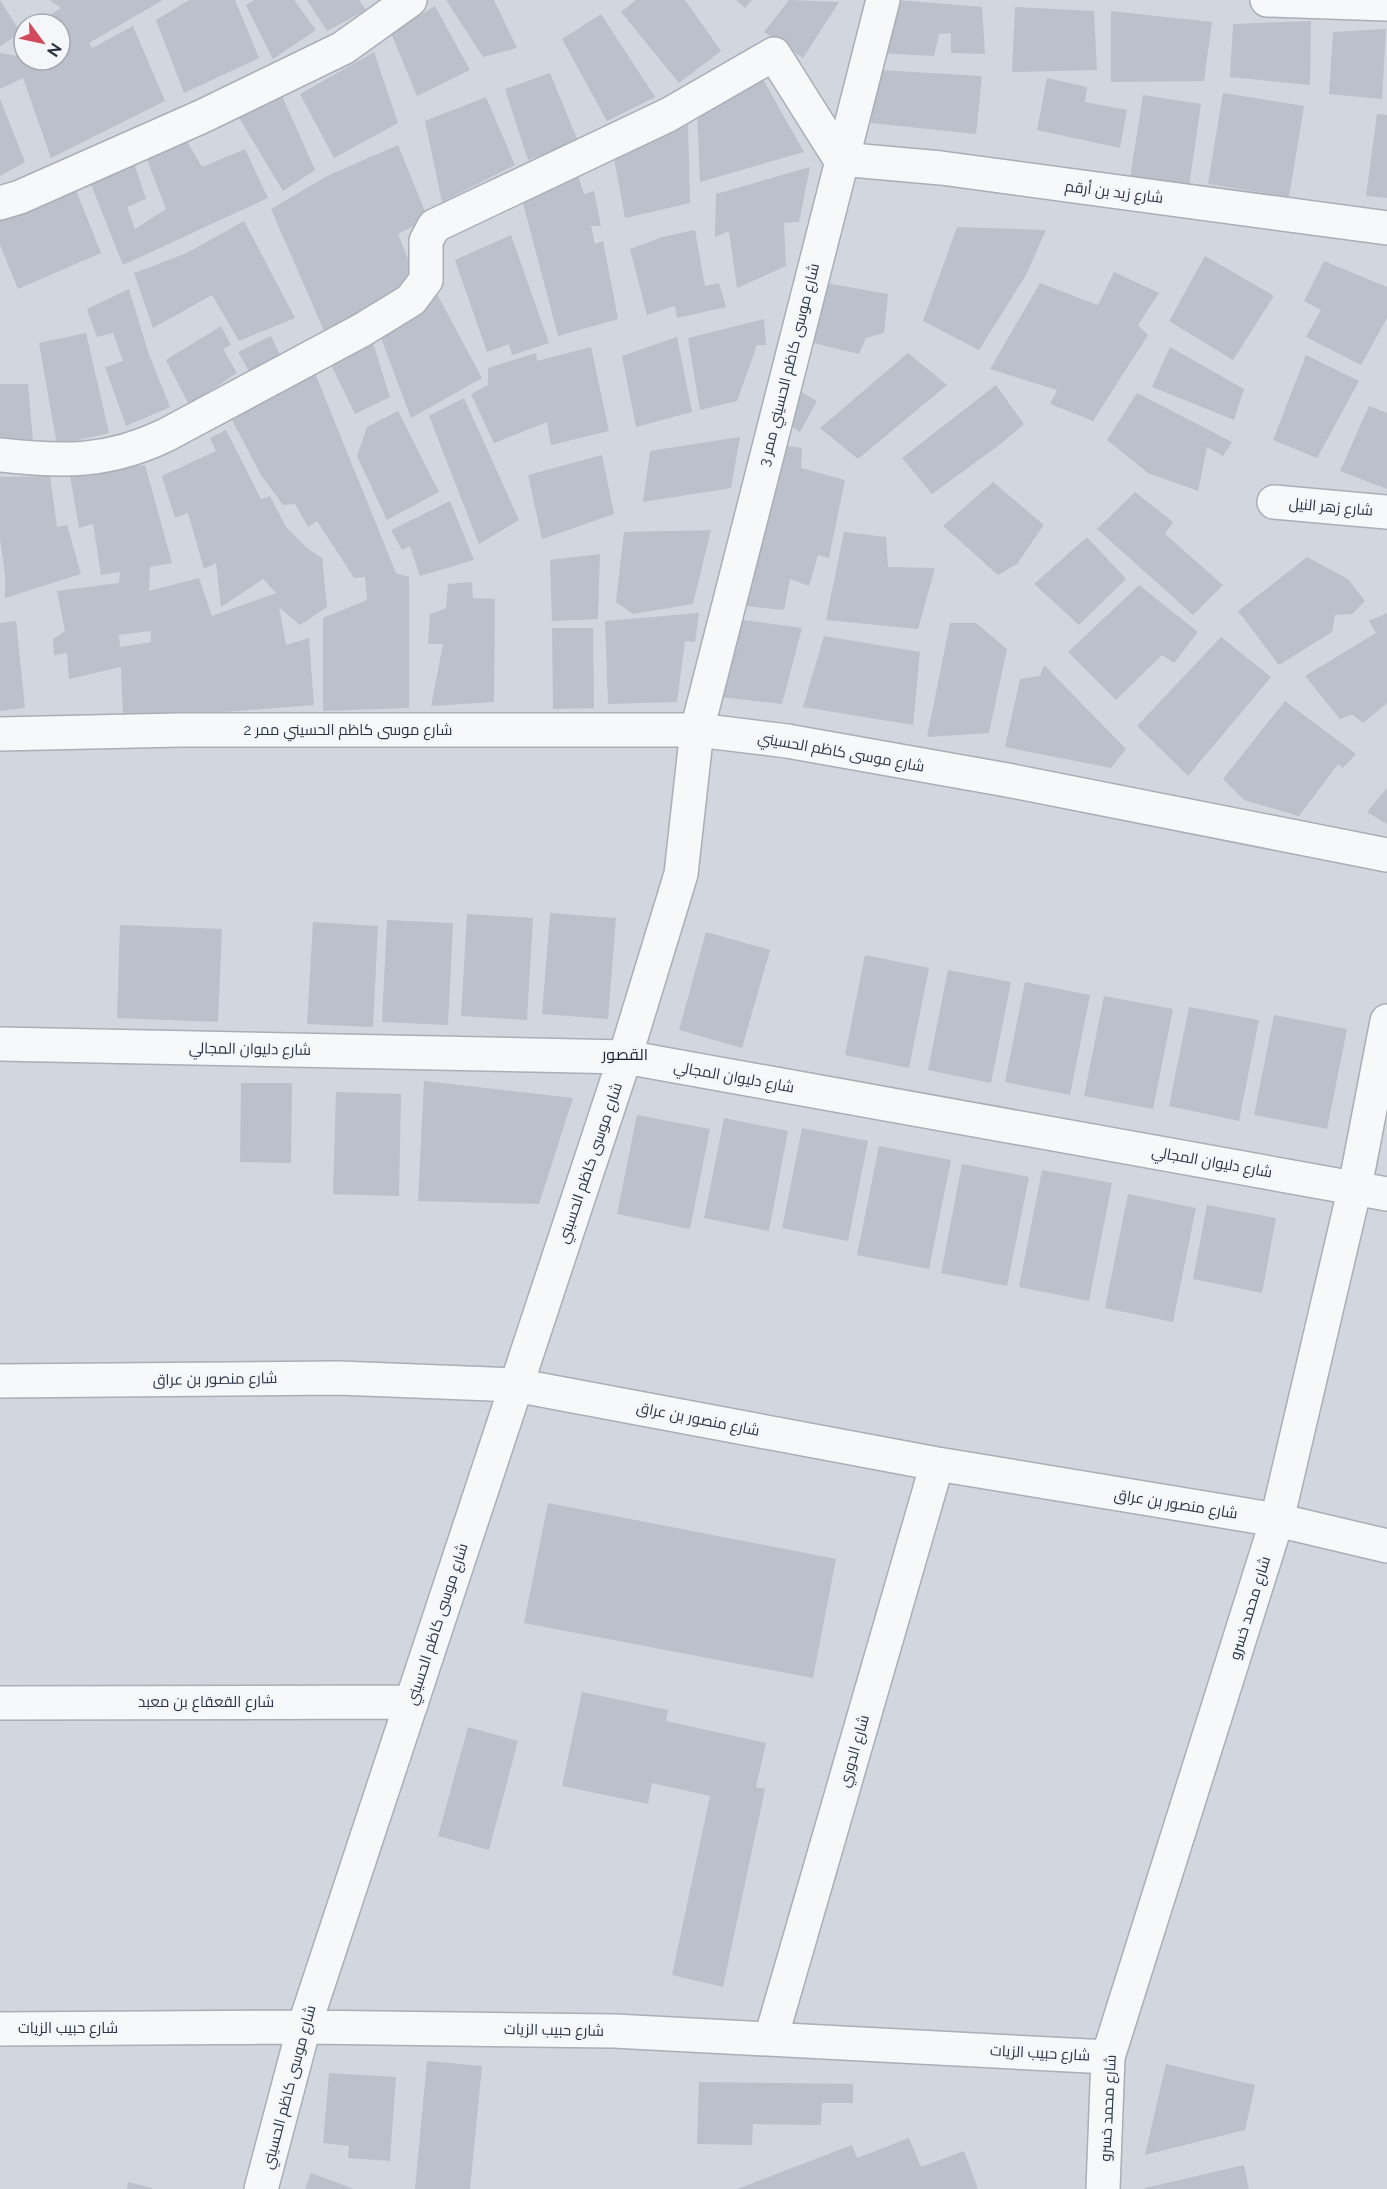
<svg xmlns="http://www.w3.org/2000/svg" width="1387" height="2189" font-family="Raleway,Cairo,sans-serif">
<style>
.built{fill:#d2d6de;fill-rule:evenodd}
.building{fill:#bbc0ca;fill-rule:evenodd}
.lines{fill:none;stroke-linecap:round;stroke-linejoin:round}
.street-casing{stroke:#a9aeb7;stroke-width:36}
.street{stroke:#f7f8fa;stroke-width:33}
.labels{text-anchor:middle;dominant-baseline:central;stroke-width:5;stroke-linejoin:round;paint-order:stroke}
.street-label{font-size:15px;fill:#2b3445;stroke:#f4f6f9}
.neighbourhood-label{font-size:16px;fill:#1d2536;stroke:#f4f6f9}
</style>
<rect width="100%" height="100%" fill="#e4e7ec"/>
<!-- built -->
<path class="built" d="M 0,0 L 1387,0 L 1387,2189 L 0,2189 ZM 24,24 L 60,24 L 60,60 L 24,60 Z"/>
<!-- building -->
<path class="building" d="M 0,0 L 21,33 L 0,46 Z
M 49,0 L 163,0 L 89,43 L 92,48 L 133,26 L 165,101 L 51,158 L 23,78 L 0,89 L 0,53 L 24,57 L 24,60 L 60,60 L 60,24 L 36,24 L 61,8 Z
M 189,0 L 235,0 L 259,58 L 184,93 L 156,20 Z
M 254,0 L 294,0 L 316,30 L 273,59 L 246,5 Z
M 307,0 L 359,0 L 366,10 L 327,31 Z
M 446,0 L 494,0 L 517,48 L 483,57 Z
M 636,0 L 685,0 L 721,51 L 679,83 L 621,12 Z
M 736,0 L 752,0 L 745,8 Z
M 789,0 L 839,2 L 803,58 L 764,32 Z
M 898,0 L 982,7 L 985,54 L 951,53 L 951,33 L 939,34 L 934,56 L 876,53 Z
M 435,6 L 470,70 L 417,96 L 391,33 Z
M 1015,7 L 1094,11 L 1097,70 L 1012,72 Z
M 1111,11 L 1212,22 L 1204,81 L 1111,82 Z
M 601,14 L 655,97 L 607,121 L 562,39 Z
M 1311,21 L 1310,85 L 1230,77 L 1233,24 Z
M 1386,29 L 1382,99 L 1329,94 L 1333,32 Z
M 374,52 L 398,123 L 334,158 L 300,94 Z
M 878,70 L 982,76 L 976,134 L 871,123 Z
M 550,73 L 578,141 L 528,160 L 505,89 Z
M 761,76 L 804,152 L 700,182 L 697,107 Z
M 1047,78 L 1087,87 L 1085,102 L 1127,110 L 1120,148 L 1037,130 Z
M 278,87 L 315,170 L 283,191 L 235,111 Z
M 1223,93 L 1304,106 L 1289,197 L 1208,184 Z
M 1143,95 L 1201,104 L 1189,187 L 1130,178 Z
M 486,97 L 515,165 L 442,202 L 425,121 Z
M 0,99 L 25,162 L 0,176 Z
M 1377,114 L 1387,115 L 1387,198 L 1366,196 Z
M 688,125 L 690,203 L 625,218 L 614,158 Z
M 181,131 L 202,167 L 245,149 L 268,198 L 123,265 L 86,172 L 131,154 L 146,199 L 127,207 L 135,229 L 166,209 L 143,149 Z
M 398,145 L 428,219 L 398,234 L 417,281 L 324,331 L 271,209 L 327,176 Z
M 575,165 L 584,194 L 594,191 L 601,226 L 591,226 L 595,244 L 603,241 L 618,319 L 558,336 L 520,192 Z
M 810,167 L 799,222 L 784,223 L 786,266 L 737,288 L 729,231 L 715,237 L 716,194 Z
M 74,185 L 101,253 L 18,289 L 0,245 L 0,216 Z
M 244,221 L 295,318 L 239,341 L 212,295 L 153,328 L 134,273 L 187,253 Z
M 957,227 L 1046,230 L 1026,275 L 979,350 L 923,321 Z
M 695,230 L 705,286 L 719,283 L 726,307 L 677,318 L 675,306 L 647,315 L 630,249 L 662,237 Z
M 511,235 L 549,343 L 512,355 L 509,344 L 487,352 L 455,260 Z
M 1205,256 L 1274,296 L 1233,360 L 1169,321 Z
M 1324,261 L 1387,287 L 1387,318 L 1361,365 L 1306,337 L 1321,310 L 1304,301 Z
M 1114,272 L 1159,293 L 1138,325 L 1148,335 L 1093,421 L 1050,404 L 1057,390 L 990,369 L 1040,283 L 1098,305 Z
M 820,282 L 888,294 L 884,333 L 866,338 L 859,354 L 805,341 Z
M 129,289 L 148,352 L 170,407 L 126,426 L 105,367 L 123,361 L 113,333 L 97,337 L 87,309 Z
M 437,294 L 482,378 L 411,418 L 379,333 Z
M 764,319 L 766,345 L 757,345 L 737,401 L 700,410 L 688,338 Z
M 221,326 L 231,345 L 223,349 L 237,373 L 189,405 L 166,360 Z
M 86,333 L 109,433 L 57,445 L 39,343 Z
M 271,336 L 282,359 L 251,375 L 238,352 Z
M 677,337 L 692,412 L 636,427 L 622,356 Z
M 373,343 L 390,397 L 355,414 L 331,365 Z
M 591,347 L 609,431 L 551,445 L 547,422 L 494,443 L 471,394 L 488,385 L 488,368 L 536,353 L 537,361 Z
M 1170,347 L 1244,389 L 1234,420 L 1152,387 Z
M 908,353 L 947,385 L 858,459 L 820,428 Z
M 1306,355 L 1359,381 L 1317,458 L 1273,440 Z
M 315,373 L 396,573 L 409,577 L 409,708 L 323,711 L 323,618 L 367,600 L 365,577 L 354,578 L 317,521 L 308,527 L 295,504 L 283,505 L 261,475 L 232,420 Z
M 0,384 L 28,384 L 33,440 L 0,437 Z
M 996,385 L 1024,424 L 998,446 L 932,494 L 902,458 Z
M 798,390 L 817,401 L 800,432 L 785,422 Z
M 1137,393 L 1232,442 L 1223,456 L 1207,447 L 1198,491 L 1148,473 L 1107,440 Z
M 464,398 L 519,520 L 479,544 L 429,416 Z
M 1369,406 L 1387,413 L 1387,489 L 1340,471 Z
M 398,411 L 439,492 L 387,520 L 357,456 L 367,427 Z
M 226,430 L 261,499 L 270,496 L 286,527 L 308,549 L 322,558 L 327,607 L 300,625 L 279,607 L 286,645 L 309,638 L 314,705 L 224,712 L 123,714 L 121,667 L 69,679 L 67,653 L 54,655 L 53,639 L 65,631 L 57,591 L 119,583 L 120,572 L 101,575 L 93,524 L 79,528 L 70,476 L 145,465 L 172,563 L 150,567 L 149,591 L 199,578 L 212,616 L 276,593 L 263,579 L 221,607 L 216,563 L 204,569 L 188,513 L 175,518 L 162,476 L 216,451 L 210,438 ZM 151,631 L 151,642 L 120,647 L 119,635 Z
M 740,437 L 731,488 L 643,502 L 650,451 Z
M 772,444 L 802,448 L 801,468 L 845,480 L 829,558 L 818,555 L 809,586 L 790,579 L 784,610 L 744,606 Z
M 602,455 L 614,514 L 542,539 L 528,475 Z
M 50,476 L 57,527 L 67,525 L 81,574 L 5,598 L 5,575 L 0,539 L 0,477 Z
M 993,482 L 1044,525 L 1017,564 L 998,575 L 943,526 Z
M 1135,492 L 1173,522 L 1165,534 L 1223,585 L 1193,615 L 1097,529 Z
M 450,501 L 474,560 L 420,576 L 410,546 L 402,550 L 391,530 Z
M 711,530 L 693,604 L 633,614 L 616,602 L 624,532 Z
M 844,532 L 886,537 L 888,567 L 935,568 L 918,629 L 826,620 Z
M 1087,537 L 1126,579 L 1079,625 L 1034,584 Z
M 600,554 L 598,619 L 552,621 L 550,560 Z
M 1307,557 L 1348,579 L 1365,601 L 1352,614 L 1335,615 L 1332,632 L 1279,665 L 1238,611 Z
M 472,582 L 473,598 L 495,599 L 494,702 L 431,706 L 443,644 L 428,644 L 430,614 L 446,608 L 448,584 Z
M 1139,585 L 1198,632 L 1174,663 L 1162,655 L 1116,700 L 1068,652 Z
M 699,613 L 695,642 L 685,641 L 677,702 L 608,704 L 605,621 Z
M 1387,613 L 1387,703 L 1363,723 L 1352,714 L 1340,719 L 1305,676 L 1376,633 L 1369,621 Z
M 736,619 L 802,628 L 782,704 L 721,697 Z
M 16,621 L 25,708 L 0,711 L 0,623 Z
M 950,623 L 976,623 L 1007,649 L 989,733 L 927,737 Z
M 552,628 L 593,628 L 594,708 L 553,709 Z
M 824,636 L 920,652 L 913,725 L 803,707 Z
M 1221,637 L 1271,677 L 1188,776 L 1137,726 Z
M 1044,665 L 1126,749 L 1111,768 L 1005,747 L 1020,679 L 1040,676 Z
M 1285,701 L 1356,754 L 1343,768 L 1338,764 L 1299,816 L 1244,800 L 1223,779 Z
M 1387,788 L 1387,824 L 1367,812 Z
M 550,913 L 616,918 L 608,1019 L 542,1014 Z
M 467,914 L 533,918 L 527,1020 L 461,1016 Z
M 387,920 L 453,923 L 448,1025 L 382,1022 Z
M 313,922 L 378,926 L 373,1027 L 307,1024 Z
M 120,925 L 222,929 L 218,1022 L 117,1018 Z
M 706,932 L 770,950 L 742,1048 L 679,1030 Z
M 865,955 L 929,968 L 909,1068 L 845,1055 Z
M 948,970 L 1011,982 L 991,1083 L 928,1070 Z
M 1025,982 L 1090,995 L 1070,1095 L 1005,1082 Z
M 1104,996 L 1173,1009 L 1153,1109 L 1084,1096 Z
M 1189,1007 L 1259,1020 L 1239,1121 L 1169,1106 Z
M 1274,1015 L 1347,1029 L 1327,1129 L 1254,1115 Z
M 424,1081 L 573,1098 L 539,1204 L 418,1201 Z
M 241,1083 L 292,1083 L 291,1163 L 240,1162 Z
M 336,1092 L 401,1094 L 399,1196 L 333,1194 Z
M 637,1115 L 710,1129 L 690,1229 L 617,1214 Z
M 724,1118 L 788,1131 L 769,1231 L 704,1218 Z
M 802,1128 L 868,1141 L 848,1241 L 782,1228 Z
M 879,1146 L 951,1160 L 929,1269 L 857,1255 Z
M 962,1164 L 1029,1177 L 1007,1286 L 941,1273 Z
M 1042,1170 L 1112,1183 L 1089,1301 L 1019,1287 Z
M 1128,1194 L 1196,1208 L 1173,1322 L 1105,1308 Z
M 1207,1205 L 1276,1218 L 1262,1293 L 1193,1279 Z
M 548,1503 L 836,1559 L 813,1678 L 524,1623 Z
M 582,1692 L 668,1710 L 666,1721 L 766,1743 L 756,1787 L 765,1789 L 723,1987 L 672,1975 L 710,1796 L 652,1783 L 648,1804 L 562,1786 Z
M 468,1727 L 518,1741 L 489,1850 L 438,1836 Z
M 427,2061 L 482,2066 L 470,2189 L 415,2189 Z
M 1166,2064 L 1255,2085 L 1245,2130 L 1145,2155 Z
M 329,2073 L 396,2077 L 390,2161 L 348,2158 L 349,2146 L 323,2143 Z
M 699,2082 L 853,2084 L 853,2103 L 822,2103 L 821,2125 L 753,2124 L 752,2145 L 697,2144 Z
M 909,2138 L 921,2167 L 964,2151 L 978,2189 L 737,2189 L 852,2145 L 857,2158 Z
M 1244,2165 L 1249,2189 L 1145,2189 L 1145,2188 Z
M 311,2173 L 354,2189 L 305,2189 Z
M 128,2182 L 152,2188 L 152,2189 L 127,2189 Z"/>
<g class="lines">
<defs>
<path id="street" d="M 1267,0 L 1387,4
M 0,203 L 20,197 L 203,116 L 343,48 L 410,0
M 0,455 C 63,462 108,463 166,435 L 362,330 L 411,300 L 426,280 L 426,241 L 434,226 L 668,115 L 774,54 L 840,159 L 941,168 L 1387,228
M 1274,502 L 1387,512
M 0,734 L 180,730 L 697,730 L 787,741 L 1007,780 L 1387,855
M 0,1044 L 625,1057 L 1387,1194
M 0,1381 L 339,1378 L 515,1385 L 937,1464 L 1277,1520 L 1387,1546
M 0,1703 L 412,1702
M 0,2029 L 304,2027 L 614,2031 L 1108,2057
M 771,2038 L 937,1464
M 261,2189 L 304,2027 L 625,1057 L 681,874 L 697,730 L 883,0
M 1103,2189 L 1108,2057 L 1277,1520 L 1355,1187 L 1387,1021"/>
</defs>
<!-- street casing -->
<use href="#street" class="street-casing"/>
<!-- street -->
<use href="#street" class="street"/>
</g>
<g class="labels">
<!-- street labels -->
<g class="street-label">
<text transform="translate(1114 192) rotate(7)">شارع زيد بن أرقم</text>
<text transform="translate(789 365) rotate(-76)">شارع موسى كاظم الحسيني ممر 3</text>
<text transform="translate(1331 507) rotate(5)">شارع زهر النيل</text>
<text x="348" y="730">شارع موسى كاظم الحسيني ممر 2</text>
<text transform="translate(841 752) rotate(10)">شارع موسى كاظم الحسيني</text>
<text transform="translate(250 1049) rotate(1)">شارع دليوان المجالي</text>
<text transform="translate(734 1077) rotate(10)">شارع دليوان المجالي</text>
<text transform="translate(1212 1162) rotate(10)">شارع دليوان المجالي</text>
<text transform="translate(590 1163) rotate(-71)">شارع موسى كاظم الحسيني</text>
<text transform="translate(215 1379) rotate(-1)">شارع منصور بن عراق</text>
<text transform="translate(698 1419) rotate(11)">شارع منصور بن عراق</text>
<text transform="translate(1176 1504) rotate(9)">شارع منصور بن عراق</text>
<text transform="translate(1250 1608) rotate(-73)">شارع محمد خسرو</text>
<text transform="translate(437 1624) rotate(-72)">شارع موسى كاظم الحسيني</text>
<text x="206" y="1702">شارع القعقاع بن معبد</text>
<text transform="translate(854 1751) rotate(-74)">شارع الدوري</text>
<text x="68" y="2028">شارع حبيب الزيات</text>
<text transform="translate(554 2030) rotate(1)">شارع حبيب الزيات</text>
<text transform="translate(1040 2053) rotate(3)">شارع حبيب الزيات</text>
<text transform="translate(289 2087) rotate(-75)">شارع موسى كاظم الحسيني</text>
<text transform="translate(1108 2108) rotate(-87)">شارع محمد خسرو</text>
</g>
<!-- neighbourhood labels -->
<g class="neighbourhood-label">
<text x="625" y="1054">القصور</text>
</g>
</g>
<!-- north arrow -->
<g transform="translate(42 42) rotate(123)"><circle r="28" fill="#f4f6f9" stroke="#a4a8b1" stroke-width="1.5"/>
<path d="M0-4.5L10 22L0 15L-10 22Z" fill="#d1495b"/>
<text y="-9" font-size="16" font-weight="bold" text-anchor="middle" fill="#2b3445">N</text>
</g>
</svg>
